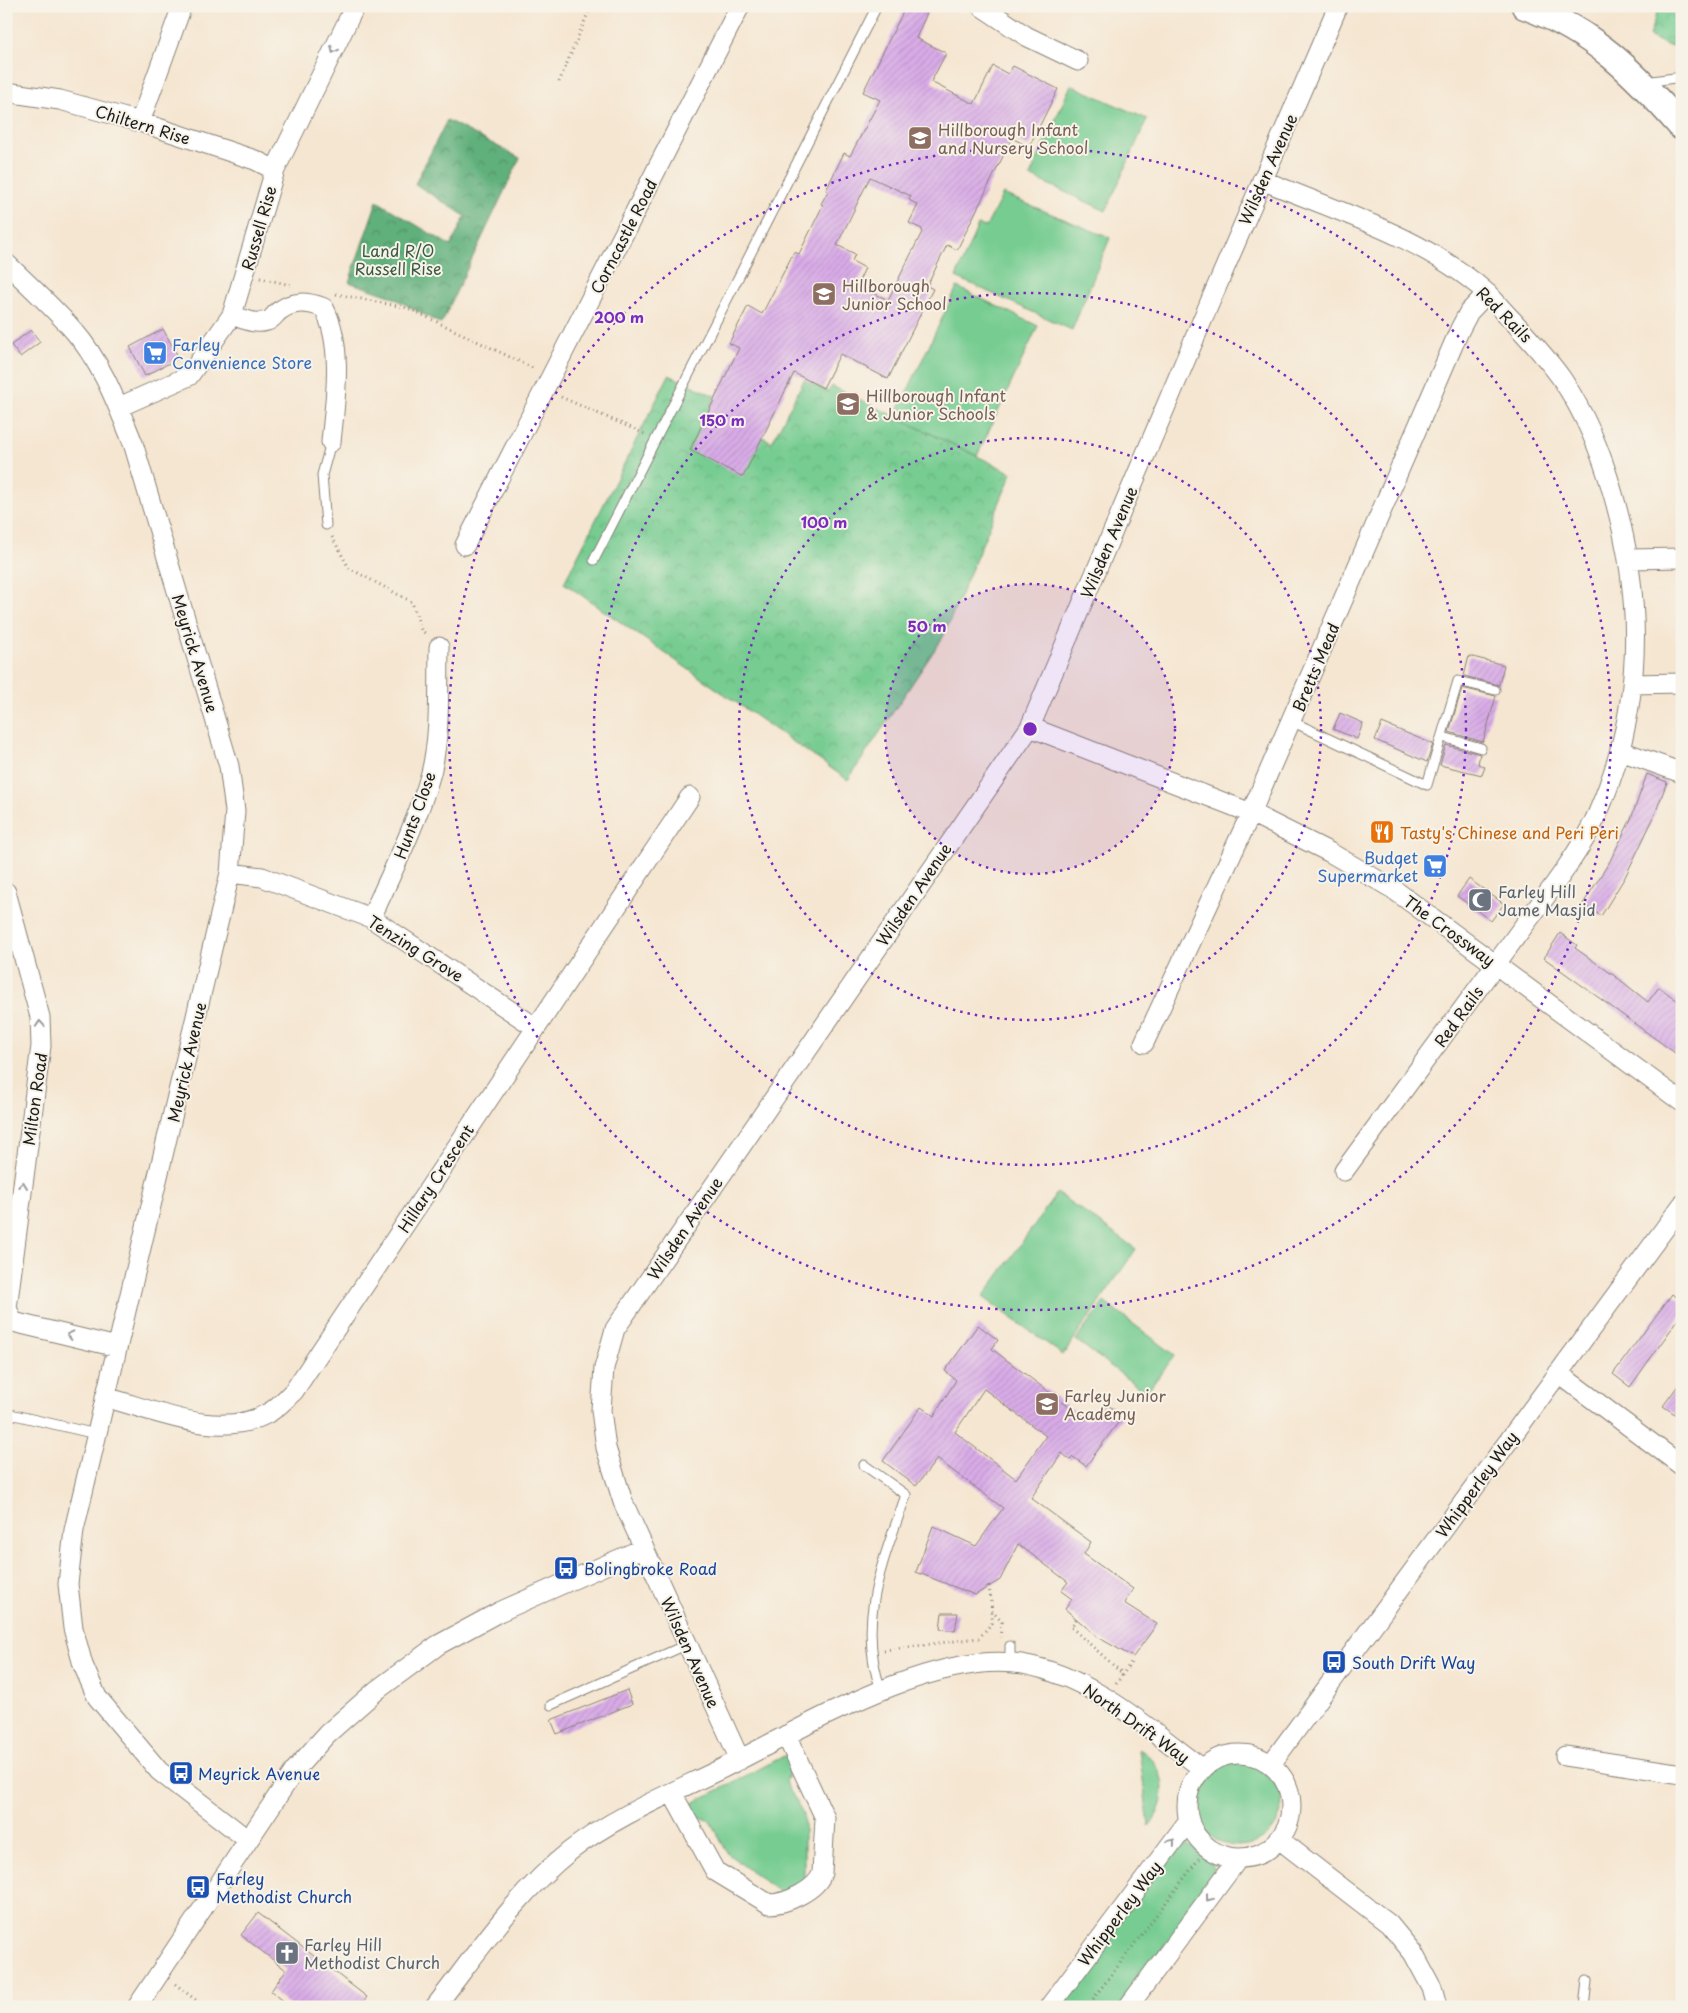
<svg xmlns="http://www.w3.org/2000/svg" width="1688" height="2013" font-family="'Playpen Sans',sans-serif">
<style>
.green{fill:#76cc91;stroke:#497456}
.forest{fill:url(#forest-crowns);stroke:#3e664c}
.park{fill:url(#park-crowns);stroke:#497456}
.building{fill:url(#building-hatch);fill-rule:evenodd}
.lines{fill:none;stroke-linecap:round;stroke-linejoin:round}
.service-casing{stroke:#888176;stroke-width:11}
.minor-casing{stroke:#888176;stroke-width:21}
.secondary-casing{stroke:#888176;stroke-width:29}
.path{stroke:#888176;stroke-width:3;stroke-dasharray:1 4;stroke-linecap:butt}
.service{stroke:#fff;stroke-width:9}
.minor{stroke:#fff;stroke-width:19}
.secondary{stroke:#fff;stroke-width:26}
.oneway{stroke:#999}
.ring{fill:none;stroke:#7b2cbf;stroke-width:2.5;stroke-dasharray:2.5 5}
.labels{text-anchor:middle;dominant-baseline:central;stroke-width:4;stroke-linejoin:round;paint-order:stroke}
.street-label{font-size:16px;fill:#1c1c1c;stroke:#f7f3e8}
.education-label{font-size:16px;fill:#785e54;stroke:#f7f3e8;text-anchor:start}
.park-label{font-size:16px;fill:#3c5a45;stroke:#f7f3e8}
.shop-label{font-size:16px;fill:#366cbe;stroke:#f7f3e8;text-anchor:start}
.food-label{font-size:16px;fill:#c56008;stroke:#f7f3e8;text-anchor:start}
.worship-label{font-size:16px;fill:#5b616d;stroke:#f7f3e8;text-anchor:start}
.transit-label{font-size:16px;fill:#164399;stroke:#f7f3e8;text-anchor:start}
.centre{fill:#7b2cbf;stroke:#f7f3e8;stroke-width:2.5}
.ring-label{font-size:15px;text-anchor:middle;font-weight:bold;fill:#7b2cbf;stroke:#f7f3e8;stroke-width:4;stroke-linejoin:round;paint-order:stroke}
</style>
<defs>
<pattern id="forest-crowns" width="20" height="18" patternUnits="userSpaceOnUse" patternTransform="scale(1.25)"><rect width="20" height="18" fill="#60b07b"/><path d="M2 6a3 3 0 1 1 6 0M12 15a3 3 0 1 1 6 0" fill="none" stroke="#4e8e64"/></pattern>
<pattern id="park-crowns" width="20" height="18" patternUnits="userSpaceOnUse" patternTransform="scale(1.25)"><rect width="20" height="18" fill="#76cc91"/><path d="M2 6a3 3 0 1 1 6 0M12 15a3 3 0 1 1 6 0" fill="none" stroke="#66af7c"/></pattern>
<pattern id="building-hatch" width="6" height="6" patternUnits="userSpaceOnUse" patternTransform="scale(1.25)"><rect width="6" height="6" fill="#d9ace8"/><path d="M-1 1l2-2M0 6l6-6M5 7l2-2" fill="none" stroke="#ba93c6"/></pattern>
</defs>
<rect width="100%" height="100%" fill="#f7f3e8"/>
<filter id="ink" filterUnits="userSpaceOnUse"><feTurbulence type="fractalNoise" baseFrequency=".02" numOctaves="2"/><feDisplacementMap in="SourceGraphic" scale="10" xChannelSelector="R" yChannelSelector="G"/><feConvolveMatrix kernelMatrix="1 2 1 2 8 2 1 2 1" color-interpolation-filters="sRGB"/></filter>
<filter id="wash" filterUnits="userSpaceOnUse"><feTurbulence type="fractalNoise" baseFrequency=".0096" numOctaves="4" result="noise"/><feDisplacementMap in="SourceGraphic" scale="20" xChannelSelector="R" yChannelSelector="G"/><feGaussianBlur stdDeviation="1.12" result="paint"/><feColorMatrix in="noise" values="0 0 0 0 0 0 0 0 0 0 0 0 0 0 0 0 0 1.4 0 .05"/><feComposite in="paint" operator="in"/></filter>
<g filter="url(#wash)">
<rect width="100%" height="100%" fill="#f5e6d1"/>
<!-- green -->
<path class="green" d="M 1071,85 L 1147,119 L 1106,211 L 1030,176 Z
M 1003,194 L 1110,238 L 1072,330 L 956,277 L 978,225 L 986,227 Z
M 957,287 L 1038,326 L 977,456 L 895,417 Z
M 1057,1193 L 1136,1249 L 1063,1355 L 983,1297 Z
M 1104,1302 L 1175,1355 L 1146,1393 L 1076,1340 Z
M 1139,1749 C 1169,1766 1169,1803 1149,1826 Z
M 788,1754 L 793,1762 L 785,1782 L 804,1815 L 804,1884 L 783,1895 L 728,1854 L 710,1821 L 688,1813 L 685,1807 Z
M1194 1802a44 44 0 1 1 88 0a44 44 0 1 1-88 0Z
M 1180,1843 C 1195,1846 1217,1862 1215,1879 L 1119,2007 L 1053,2007 Z"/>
<!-- forest -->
<path class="forest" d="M 447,120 L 520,158 L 441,324 L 390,296 L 349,282 L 377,201 L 451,246 L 465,216 L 415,184 Z"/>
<!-- park -->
<path class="park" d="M 1659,6 L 1682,6 L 1682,44 L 1669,46 L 1649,36 Z
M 669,375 L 715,396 L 709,409 L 772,442 L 804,380 L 828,392 L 832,386 L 1012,473 L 943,637 L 848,780 L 564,583 Z"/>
<g id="blocks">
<!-- building -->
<path class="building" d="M 906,6 L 930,6 L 916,38 L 946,53 L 931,82 L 974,104 L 993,66 L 1008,74 L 1013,66 L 1058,89 L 1029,147 L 1012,138 L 957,250 L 947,245 L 927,286 L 933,289 L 888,379 L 840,354 L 823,388 L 794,373 L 743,477 L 690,450 L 739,348 L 729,343 L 748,306 L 762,314 L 794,252 L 799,254 L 823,205 L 821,204 L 828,191 L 826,190 L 844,153 L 850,156 L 880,100 L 863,92 ZM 870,177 L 911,196 L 909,200 L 918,205 L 909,223 L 922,229 L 922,232 L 888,300 L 857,285 L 865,268 L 852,261 L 855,254 L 837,245 Z
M 163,329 L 179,358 L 145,376 L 130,347 Z
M 31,330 L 40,342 L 20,357 L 11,345 Z
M 1469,656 L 1504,665 L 1499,685 L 1464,676 Z
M 1462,688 L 1496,696 L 1483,742 L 1449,732 Z
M 1340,713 L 1363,723 L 1357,739 L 1333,729 Z
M 1382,723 L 1433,744 L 1427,762 L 1375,740 Z
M 1446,745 L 1480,754 L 1478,764 L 1485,767 L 1482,775 L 1440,765 Z
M 1647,774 L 1667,782 L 1653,819 L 1625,877 L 1601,916 L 1583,904 L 1610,861 L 1631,819 Z
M 1469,879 L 1504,904 L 1491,921 L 1457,896 Z
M 1560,933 L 1577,945 L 1575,948 L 1619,979 L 1648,1002 L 1659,987 L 1682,1004 L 1682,1058 L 1544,958 Z
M 1672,1294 L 1682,1301 L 1682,1314 L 1630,1387 L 1613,1374 Z
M 978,1325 L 998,1340 L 992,1349 L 1086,1420 L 1092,1410 L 1100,1416 L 1108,1405 L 1123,1416 L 1086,1466 L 1073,1457 L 1070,1460 L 1062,1453 L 1031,1498 L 1091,1542 L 1084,1554 L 1133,1589 L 1124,1603 L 1157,1624 L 1133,1657 L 1099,1638 L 1065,1609 L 1072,1599 L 1061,1591 L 1068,1582 L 1018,1544 L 1000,1580 L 975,1595 L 916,1572 L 933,1526 L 976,1546 L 1003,1508 L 937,1459 L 916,1486 L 883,1461 L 921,1407 L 934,1416 L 956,1380 L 945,1371 ZM 984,1389 L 1046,1436 L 1016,1479 L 955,1432 Z
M 1682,1380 L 1682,1419 L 1663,1406 Z
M 942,1613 L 958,1613 L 955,1631 L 940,1629 Z
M 627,1690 L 632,1704 L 557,1734 L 551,1720 Z
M 258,1913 L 367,1997 L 359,2007 L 291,2007 L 271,1991 L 286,1970 L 241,1935 Z"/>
</g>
</g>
<g filter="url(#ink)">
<use href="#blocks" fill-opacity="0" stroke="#888176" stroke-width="1"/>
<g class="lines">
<defs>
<path id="service" d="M 1645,82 L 1682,77
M 326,525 L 322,475 L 331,442
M 594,560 L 877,6
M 1291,721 L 1427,785 L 1458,681 L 1495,690
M 1443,737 L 1481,748
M 6,1413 L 96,1434
M 864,1465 L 906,1495 C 883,1562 856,1620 881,1690
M 1010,1664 L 1010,1646
M 551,1705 L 688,1644
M 1584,2007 L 1587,1981"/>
<path id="minor" d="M 981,6 L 1026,36 L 1078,61
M 6,92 L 60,100 L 140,122 L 255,160 L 275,170
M 140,122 L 182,6
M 1262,180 C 1339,212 1424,237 1487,293 C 1496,302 1504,312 1513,321 C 1530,340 1547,358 1562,379 C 1585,414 1602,454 1613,494 C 1645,604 1643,710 1597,815 C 1577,859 1537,907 1509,946 C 1454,1021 1399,1096 1344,1171
M 6,263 C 29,285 53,307 74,331 C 102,363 117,404 133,443 L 229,766 L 235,811 L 230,873 L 74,1530 L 68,1584 L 73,1628 L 83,1665 L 97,1697 L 159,1771 L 248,1840
M 232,315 C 244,319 255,325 267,321 C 272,320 275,314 279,311 C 294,300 308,302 324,308 C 344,346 335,401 331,442
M 119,407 L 189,376 L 232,315 L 275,170 L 355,6
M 465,545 L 740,6
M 1630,559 L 1682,558
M 1632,684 L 1682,683
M 1030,727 L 1251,813 L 1329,852 L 1393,889 L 1682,1102
M 1621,751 L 1682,773
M 230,873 L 262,877 L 371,918 L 535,1027
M 6,892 L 40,1017 L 41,1046 L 7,1308 L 13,1322 L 117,1347
M 371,918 C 393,870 417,823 431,773 C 441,732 438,688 439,647
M 1144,1043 L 1251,813 L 1460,329 L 1469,312 L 1487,293
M 1558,1373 L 1682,1466
M 105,1397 C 154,1410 220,1441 268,1413 C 278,1408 286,1398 294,1391 L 690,797
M1187 1806a52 52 0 1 1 104 0a52 52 0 1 1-104 0Z
M 1565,1756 L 1682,1774
M 740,1760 L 623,1502 L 606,1448 L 601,1410 L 604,1368 L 615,1329 L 1030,727 L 1210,302 L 1338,6
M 1271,1764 L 1682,1205
M 672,1793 L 715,1871 L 769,1904 C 786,1904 817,1890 822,1873 L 825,1818 L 786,1735
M 1280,1840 L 1389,1924 L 1413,1953 L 1432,1988 L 1437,2007
M 137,2007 L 295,1770 L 327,1734 L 377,1690 L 438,1645 L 499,1612 L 644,1548
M 435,2007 C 477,1953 516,1894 570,1851 C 615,1816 672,1793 723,1768 C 802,1729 932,1649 1022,1664 C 1091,1676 1148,1728 1203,1769
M 1049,2007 L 1189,1820
M 1128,2007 L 1238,1859"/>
<path id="secondary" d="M 1525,6 C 1595,32 1634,73 1682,127"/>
</defs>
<!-- service casing -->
<use href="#service" class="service-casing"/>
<!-- minor casing -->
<use href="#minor" class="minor-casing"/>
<!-- secondary casing -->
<use href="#secondary" class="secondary-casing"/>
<!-- path -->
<path class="path" d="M 559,82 L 591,6
M 260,278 L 291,285
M 336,294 L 408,308 L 535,369
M 561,397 L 645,434
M 332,537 L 349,568 L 412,602 L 421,630 L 426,634
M 989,1586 L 992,1611 L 1002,1622 L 1000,1637
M 1076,1619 L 1071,1627 L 1123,1674
M 884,1650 L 979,1638 L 992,1623 L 992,1611
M 1116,1684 L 1132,1661
M 175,1984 L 205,2007
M 1087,2007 L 1207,1848"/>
<!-- service -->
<use href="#service" class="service"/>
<!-- minor -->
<use href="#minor" class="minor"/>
<!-- secondary -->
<use href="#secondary" class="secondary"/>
</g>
<!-- one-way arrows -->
<defs><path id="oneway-chevron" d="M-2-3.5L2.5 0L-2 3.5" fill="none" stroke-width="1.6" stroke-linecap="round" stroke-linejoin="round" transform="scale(1.25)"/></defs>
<g class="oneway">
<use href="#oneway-chevron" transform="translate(334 50) rotate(116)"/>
<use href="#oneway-chevron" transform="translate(40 1024) rotate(-94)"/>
<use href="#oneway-chevron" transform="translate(23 1185) rotate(-83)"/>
<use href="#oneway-chevron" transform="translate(70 1335) rotate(-166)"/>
<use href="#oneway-chevron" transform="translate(1172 1842) rotate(-53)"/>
<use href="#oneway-chevron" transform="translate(1209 1898) rotate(127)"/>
</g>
</g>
<!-- distance rings -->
<circle cx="1030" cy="729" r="145" fill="#7b2cbf" fill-opacity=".12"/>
<g class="ring">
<circle cx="1030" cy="729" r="145"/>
<circle cx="1030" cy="729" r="291"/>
<circle cx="1030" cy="729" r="436"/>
<circle cx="1030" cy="729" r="581"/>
</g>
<!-- icons -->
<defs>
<symbol id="school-square" viewBox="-11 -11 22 22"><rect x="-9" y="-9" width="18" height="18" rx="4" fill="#8d6e63" stroke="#f7f3e8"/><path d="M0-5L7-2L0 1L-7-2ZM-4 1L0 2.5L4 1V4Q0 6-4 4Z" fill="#fff"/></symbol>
<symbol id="supermarket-square" viewBox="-11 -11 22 22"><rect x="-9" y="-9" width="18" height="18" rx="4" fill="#3f7fe0" stroke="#f7f3e8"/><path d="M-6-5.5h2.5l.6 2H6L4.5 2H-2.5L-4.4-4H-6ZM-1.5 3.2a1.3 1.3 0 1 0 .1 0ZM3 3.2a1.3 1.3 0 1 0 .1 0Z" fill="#fff"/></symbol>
<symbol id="restaurant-square" viewBox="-11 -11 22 22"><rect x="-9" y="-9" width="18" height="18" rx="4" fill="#e8710a" stroke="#f7f3e8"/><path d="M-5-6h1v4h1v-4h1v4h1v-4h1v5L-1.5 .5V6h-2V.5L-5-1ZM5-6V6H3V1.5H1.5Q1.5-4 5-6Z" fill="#fff"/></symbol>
<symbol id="mosque-square" viewBox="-11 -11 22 22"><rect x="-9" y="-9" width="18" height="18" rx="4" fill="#6b7280" stroke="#f7f3e8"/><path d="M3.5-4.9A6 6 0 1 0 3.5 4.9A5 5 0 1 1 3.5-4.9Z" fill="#fff"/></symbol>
<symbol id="bus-square" viewBox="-11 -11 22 22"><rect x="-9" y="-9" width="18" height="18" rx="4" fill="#1a4fb4" stroke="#f7f3e8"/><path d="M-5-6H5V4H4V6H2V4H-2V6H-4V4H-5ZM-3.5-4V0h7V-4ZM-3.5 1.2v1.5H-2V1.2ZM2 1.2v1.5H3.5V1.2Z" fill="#fff"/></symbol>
<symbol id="church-square" viewBox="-11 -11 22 22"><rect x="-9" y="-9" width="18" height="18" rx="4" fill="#6b7280" stroke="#f7f3e8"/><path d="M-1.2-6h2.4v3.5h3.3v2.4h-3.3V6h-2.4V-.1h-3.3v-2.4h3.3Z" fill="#fff"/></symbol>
</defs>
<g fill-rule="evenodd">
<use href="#school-square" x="906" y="124" width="28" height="28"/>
<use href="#school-square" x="810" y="280" width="28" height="28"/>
<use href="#supermarket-square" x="141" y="339" width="28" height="28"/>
<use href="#school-square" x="834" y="390" width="28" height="28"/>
<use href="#restaurant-square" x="1368" y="818" width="28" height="28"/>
<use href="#supermarket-square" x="1421" y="852" width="28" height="28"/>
<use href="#mosque-square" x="1466" y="886" width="28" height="28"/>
<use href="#school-square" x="1033" y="1390" width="28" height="28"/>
<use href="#bus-square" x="552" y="1554" width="28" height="28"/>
<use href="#bus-square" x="1320" y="1648" width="28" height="28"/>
<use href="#bus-square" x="167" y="1759" width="28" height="28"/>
<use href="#bus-square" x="184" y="1873" width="28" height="28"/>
<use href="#church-square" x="273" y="1939" width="28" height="28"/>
</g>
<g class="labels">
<!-- street labels -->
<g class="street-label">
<text transform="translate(143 124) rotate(17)">Chiltern Rise</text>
<text transform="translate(1267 169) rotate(-66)">Wilsden Avenue</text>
<text transform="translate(258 228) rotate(-74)">Russell Rise</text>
<text transform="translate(623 236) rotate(-63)">Corncastle Road</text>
<text transform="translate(1505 314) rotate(45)">Red Rails</text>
<text transform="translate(1108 542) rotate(-67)">Wilsden Avenue</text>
<text transform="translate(196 653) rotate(73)">Meyrick Avenue</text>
<text transform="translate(1315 667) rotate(-67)">Bretts Mead</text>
<text transform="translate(414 815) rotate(-70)">Hunts Close</text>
<text transform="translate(913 894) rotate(-56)">Wilsden Avenue</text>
<text transform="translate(1450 930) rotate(36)">The Crossway</text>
<text transform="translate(416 948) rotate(32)">Tenzing Grove</text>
<text transform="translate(1458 1016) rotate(-54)">Red Rails</text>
<text transform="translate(186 1062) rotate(-77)">Meyrick Avenue</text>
<text transform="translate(34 1099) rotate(-82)">Milton Road</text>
<text transform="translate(435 1178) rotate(-57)">Hillary Crescent</text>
<text transform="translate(684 1228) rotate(-56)">Wilsden Avenue</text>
<text transform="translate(1476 1484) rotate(-54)">Whipperley Way</text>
<text transform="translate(691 1652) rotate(66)">Wilsden Avenue</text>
<text transform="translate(1137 1723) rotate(35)">North Drift Way</text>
<text transform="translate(1119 1913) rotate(-53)">Whipperley Way</text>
</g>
<!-- education labels -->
<g class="education-label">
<text x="938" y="129">Hillborough Infant<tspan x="938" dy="18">and Nursery School</tspan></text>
<text x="842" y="285">Hillborough<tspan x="842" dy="18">Junior School</tspan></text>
<text x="866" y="395">Hillborough Infant<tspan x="866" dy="18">&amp; Junior Schools</tspan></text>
<text x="1064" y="1395">Farley Junior<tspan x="1064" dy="18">Academy</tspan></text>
</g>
<!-- park labels -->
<g class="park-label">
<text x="398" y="250">Land R/O<tspan x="398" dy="18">Russell Rise</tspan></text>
</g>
<!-- shop labels -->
<g class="shop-label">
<text x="172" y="344">Farley<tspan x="172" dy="18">Convenience Store</tspan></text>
<text x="1418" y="857" text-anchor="end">Budget<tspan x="1418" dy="18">Supermarket</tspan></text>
</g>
<!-- food labels -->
<g class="food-label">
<text x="1400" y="832">Tasty's Chinese and Peri Peri</text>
</g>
<!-- worship labels -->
<g class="worship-label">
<text x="1498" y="891">Farley Hill<tspan x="1498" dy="18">Jame Masjid</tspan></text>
<text x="304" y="1944">Farley Hill<tspan x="304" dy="18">Methodist Church</tspan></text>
</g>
<!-- transit labels -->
<g class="transit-label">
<text x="584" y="1568">Bolingbroke Road</text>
<text x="1352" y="1662">South Drift Way</text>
<text x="198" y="1773">Meyrick Avenue</text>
<text x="216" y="1878">Farley<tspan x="216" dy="18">Methodist Church</tspan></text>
</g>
</g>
<circle cx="1030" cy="729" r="8" class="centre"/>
<g class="ring-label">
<text x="619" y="323">200 m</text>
<text x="722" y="426">150 m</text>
<text x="824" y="528">100 m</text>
<text x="927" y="632">50 m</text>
</g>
<!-- margin -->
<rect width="1688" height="2013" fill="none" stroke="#f7f3e8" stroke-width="25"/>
</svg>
